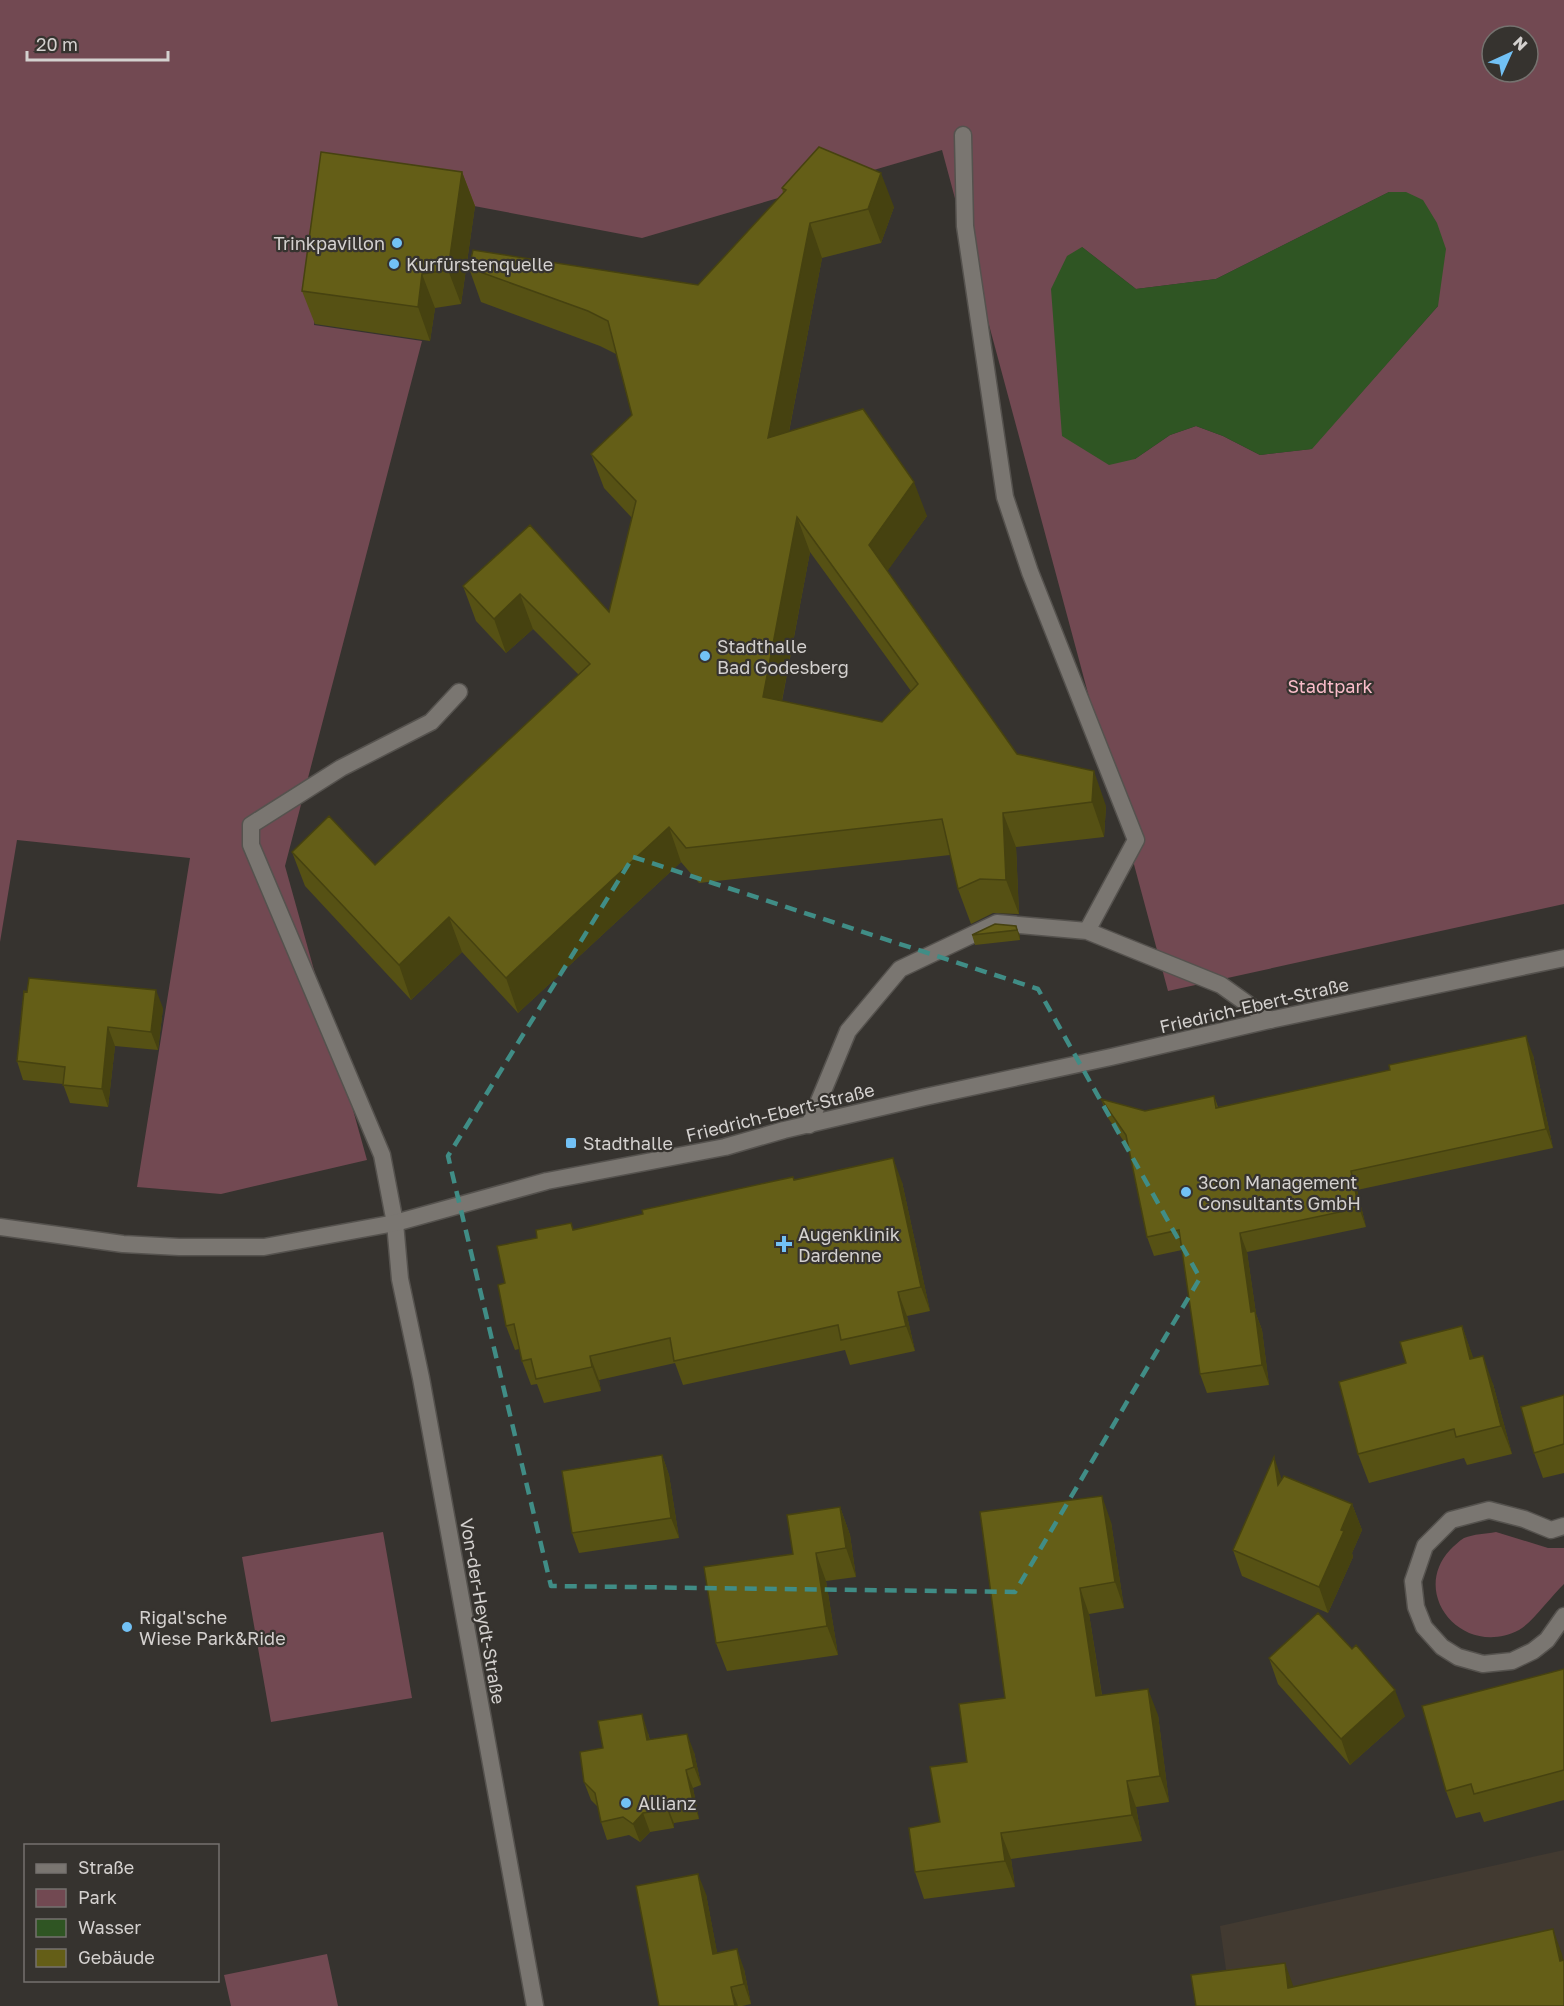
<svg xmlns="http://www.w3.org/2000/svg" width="1564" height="2006" font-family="'Golos Text',sans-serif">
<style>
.built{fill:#423a31}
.green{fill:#724952;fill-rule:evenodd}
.water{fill:#2f5523}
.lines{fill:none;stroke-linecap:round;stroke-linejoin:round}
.service-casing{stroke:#55524e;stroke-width:19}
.minor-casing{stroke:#55524e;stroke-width:19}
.tertiary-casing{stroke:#55524e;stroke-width:19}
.service{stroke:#7a7671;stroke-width:16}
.minor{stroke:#7a7671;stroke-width:16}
.tertiary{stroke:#7a7671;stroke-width:16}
.wall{fill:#565114;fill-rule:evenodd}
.shaded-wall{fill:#464210}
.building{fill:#645e17;stroke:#464210;stroke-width:1.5;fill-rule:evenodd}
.marked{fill:none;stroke:#408d86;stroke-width:4.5;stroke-dasharray:12 8;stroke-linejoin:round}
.poi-dot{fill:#72c1f5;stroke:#36332f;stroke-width:2}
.labels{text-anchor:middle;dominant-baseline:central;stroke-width:4.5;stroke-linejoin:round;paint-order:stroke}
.poi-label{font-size:18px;fill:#d4d1cf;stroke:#36332f;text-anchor:start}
.park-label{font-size:18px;fill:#fabdca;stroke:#36332f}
.street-label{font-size:18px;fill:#d4d1cf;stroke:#36332f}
</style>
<rect width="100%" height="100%" fill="#36332f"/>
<!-- built -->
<path class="built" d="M 1564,1850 L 1564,2006 L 1231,2006 L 1220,1926 Z"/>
<!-- green -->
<path class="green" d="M 0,0 L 1564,0 L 1564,904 L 1168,991 L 942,150 L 642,238 L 474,206 L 334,186 L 314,325 L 422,341 L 285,866 L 367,1160 L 221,1194 L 137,1187 L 190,858 L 17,840 L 0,942 ZM 1492,36 L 1528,36 L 1528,72 L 1492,72 ZM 1389,192 L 1438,306 L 1311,449 L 1260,455 L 1223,436 L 1196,426 L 1170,435 L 1135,459 L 1082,247 L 1136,289 L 1216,279 Z
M 383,1532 L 412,1698 L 271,1722 L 242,1557 Z
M 1496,1532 L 1548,1548 L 1564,1548 L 1564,1584 C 1551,1596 1533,1622 1519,1630 C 1463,1659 1409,1594 1450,1550 C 1454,1546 1459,1541 1464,1538 C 1474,1534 1485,1534 1496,1532 Z
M 327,1954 L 338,2006 L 231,2006 L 224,1975 Z"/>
<!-- water -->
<path class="water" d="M 1389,192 L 1406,192 L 1423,200 L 1437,223 L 1446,249 L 1438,306 L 1312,449 L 1260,455 L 1223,436 L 1196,426 L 1170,435 L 1135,459 L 1109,465 L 1062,436 L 1051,289 L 1067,256 L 1082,247 L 1136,289 L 1216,279 Z"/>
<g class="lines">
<defs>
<path id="service" d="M 963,135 L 965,226 L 1005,497 L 1030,572 L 1136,840 L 1087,931
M 809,1125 L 848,1031 L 900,969 L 997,923 L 1087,931 L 1221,985 L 1270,1020
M 395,1223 L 382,1155 L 251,845 L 251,825 L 341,768 L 431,722 L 459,692"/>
<path id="minor" d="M 395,1223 L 400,1279 L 421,1378 L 535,2006
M 1564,1526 L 1551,1530 L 1524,1519 L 1489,1510 L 1451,1520 L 1425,1546 L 1413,1581 L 1416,1607 L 1424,1627 L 1442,1647 L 1458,1657 L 1483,1664 L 1512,1661 L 1533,1651 L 1547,1640 L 1564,1616"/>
<path id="tertiary" d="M 0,1227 L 123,1244 L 179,1247 L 264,1247 L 395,1223 L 547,1181 L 725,1147 L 784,1130 L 925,1097 L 1111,1057 L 1270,1020 L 1564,958"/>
</defs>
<!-- service casing -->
<use href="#service" class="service-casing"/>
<!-- minor casing -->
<use href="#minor" class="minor-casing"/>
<!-- tertiary casing -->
<use href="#tertiary" class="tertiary-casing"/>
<!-- service -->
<use href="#service" class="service"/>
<!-- minor -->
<use href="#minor" class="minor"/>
<!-- tertiary -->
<use href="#tertiary" class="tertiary"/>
</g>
<!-- wall -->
<path class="wall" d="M 462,172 L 475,206 L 461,304 L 435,308 L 430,341 L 315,324 L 302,291 Z
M 782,188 L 894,207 L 881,243 L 822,258 L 789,432 L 927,516 L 887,571 L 1017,754 L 1106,806 L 1104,837 L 1016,847 L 1019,914 L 993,913 L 971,924 L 958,889 L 950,855 L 699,883 L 681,862 L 518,1013 L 462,952 L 411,1000 L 305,886 L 292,852 L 375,865 L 579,675 L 533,629 L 506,653 L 476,621 L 463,586 L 530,525 L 609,612 L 632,518 L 604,488 L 591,454 L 632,415 L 616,354 L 600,346 L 481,302 L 469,268 L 698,285 L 783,193 ZM 810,552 L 911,691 L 882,722 L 782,701 Z
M 1016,926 L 1020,936 L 1020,940 L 975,945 L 972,935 Z
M 24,991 L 163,1008 L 158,1050 L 115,1046 L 108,1107 L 70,1103 L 63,1084 L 23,1080 L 17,1061 Z
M 1533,1055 L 1553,1148 L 1357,1190 L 1366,1227 L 1247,1252 L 1256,1314 L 1262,1330 L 1269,1385 L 1207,1393 L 1200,1374 L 1182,1250 L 1154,1256 L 1147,1237 L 1129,1149 L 1108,1118 L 1101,1099 L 1145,1111 L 1214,1096 L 1218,1107 Z
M 794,1180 L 902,1182 L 930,1311 L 907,1316 L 915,1351 L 850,1365 L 845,1350 L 683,1385 L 675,1363 L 599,1380 L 601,1391 L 544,1403 L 537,1384 L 531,1385 L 522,1361 L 519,1349 L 515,1350 L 506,1326 L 505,1283 L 537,1238 L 571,1223 L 573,1230 Z
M 1462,1326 L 1473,1358 L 1493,1384 L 1512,1454 L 1467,1465 L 1464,1458 L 1369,1483 L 1358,1454 L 1406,1363 Z
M 1564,1395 L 1564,1473 L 1543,1478 L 1534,1453 Z
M 662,1455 L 669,1475 L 679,1538 L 579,1553 L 572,1533 Z
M 1282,1479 L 1352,1504 L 1362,1530 L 1352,1553 L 1353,1557 L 1328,1613 L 1242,1576 L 1233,1550 Z
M 840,1507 L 850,1535 L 856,1577 L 826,1581 L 838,1655 L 727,1671 L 716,1643 L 793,1554 Z
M 1111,1522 L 1124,1608 L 1089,1614 L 1102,1695 L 1158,1715 L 1169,1802 L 1136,1807 L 1142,1841 L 1011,1859 L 1015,1887 L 924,1899 L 915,1872 L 940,1822 L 967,1762 Z
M 1269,1658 L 1405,1716 L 1350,1765 L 1278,1684 Z
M 1564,1669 L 1564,1800 L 1484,1822 L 1480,1812 L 1456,1818 L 1446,1791 Z
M 648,1733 L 650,1740 L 694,1752 L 701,1785 L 693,1788 L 699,1819 L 674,1823 L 674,1828 L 650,1832 L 640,1842 L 629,1835 L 607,1840 L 601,1822 L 598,1807 L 591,1800 L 584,1782 L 603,1748 Z
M 706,1894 L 717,1953 L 744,1969 L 751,2004 L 742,2006 L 659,2006 Z"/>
<!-- shaded-wall -->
<path class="shaded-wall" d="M 462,172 L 475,206 L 461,304 L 448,270 Z
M 881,173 L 894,207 L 881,243 L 868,209 Z
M 810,223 L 822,258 L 781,473 L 768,438 Z
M 422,274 L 435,308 L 430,341 L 418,307 Z
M 914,482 L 927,516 L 881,580 L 869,545 Z
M 797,517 L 810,552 L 776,731 L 763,697 Z
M 520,594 L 533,629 L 506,653 L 494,619 Z
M 1094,771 L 1106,806 L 1104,837 L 1092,802 Z
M 1003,813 L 1016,847 L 1019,914 L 1006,880 Z
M 669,827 L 681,862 L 518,1013 L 506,978 Z
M 449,917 L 462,952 L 411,1000 L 399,965 Z
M 1016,926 L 1020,936 L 1020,940 L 1017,930 Z
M 156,990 L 163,1008 L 158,1050 L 151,1032 Z
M 108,1027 L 115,1046 L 108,1107 L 102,1089 Z
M 1526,1036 L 1533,1055 L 1553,1148 L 1546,1129 Z
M 893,1158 L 902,1182 L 930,1311 L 921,1287 Z
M 1351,1171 L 1357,1190 L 1366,1227 L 1359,1208 Z
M 1240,1233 L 1247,1252 L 1256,1314 L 1262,1330 L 1269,1385 L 1262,1365 L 1251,1312 Z
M 898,1292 L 907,1316 L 915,1351 L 906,1326 Z
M 1462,1326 L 1472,1354 L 1481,1387 L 1470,1359 Z
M 590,1356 L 599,1380 L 601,1391 L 592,1367 Z
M 1483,1356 L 1493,1384 L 1512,1454 L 1501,1426 Z
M 662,1455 L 669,1475 L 679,1538 L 671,1518 Z
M 1274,1457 L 1283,1483 L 1278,1485 Z
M 1102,1496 L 1111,1522 L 1124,1608 L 1115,1582 Z
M 1352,1504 L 1362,1530 L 1352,1553 L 1353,1557 L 1328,1613 L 1319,1587 Z
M 840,1507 L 850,1535 L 856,1577 L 846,1548 Z
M 816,1553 L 826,1581 L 838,1655 L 827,1626 Z
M 1080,1588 L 1089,1614 L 1106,1722 L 1096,1696 Z
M 1148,1689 L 1158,1715 L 1169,1802 L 1160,1776 Z
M 1395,1690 L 1405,1716 L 1350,1765 L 1341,1739 Z
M 642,1714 L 648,1733 L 653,1759 L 647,1740 Z
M 687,1734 L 694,1752 L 701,1785 L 694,1767 Z
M 686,1770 L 693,1788 L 699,1819 L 693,1801 Z
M 1127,1781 L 1136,1807 L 1142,1841 L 1132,1815 Z
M 667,1805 L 674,1823 L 674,1828 L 667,1809 Z
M 643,1813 L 650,1832 L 640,1842 L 633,1824 Z
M 1001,1833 L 1011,1859 L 1015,1887 L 1005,1861 Z
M 698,1874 L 706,1894 L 721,1973 L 713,1954 Z
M 1553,1929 L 1562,1954 L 1564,1963 L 1560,1961 Z
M 737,1949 L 744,1969 L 751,2004 L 744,1984 Z
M 1285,1963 L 1294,1988 L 1288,1988 Z
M 731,1987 L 738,2006 L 735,2006 Z"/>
<!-- building -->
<path class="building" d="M 819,147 L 881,173 L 868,209 L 810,223 L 768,438 L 863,409 L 914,482 L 869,545 L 1017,754 L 1094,771 L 1092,802 L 1003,813 L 1006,880 L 980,879 L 958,889 L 942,819 L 686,848 L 669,827 L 506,978 L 449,917 L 399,965 L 292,852 L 329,816 L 375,865 L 590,664 L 520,594 L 494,619 L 463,586 L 530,525 L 609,612 L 636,501 L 591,454 L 632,415 L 608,321 L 588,311 L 469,268 L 473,250 L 698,285 L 786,190 L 782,188 ZM 797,517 L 918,684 L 882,722 L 763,697 Z
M 321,152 L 462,172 L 448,270 L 422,274 L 418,307 L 302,291 Z
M 995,924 L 1016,926 L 1017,930 L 972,935 Z
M 29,978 L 156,990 L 151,1032 L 108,1027 L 102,1089 L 63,1085 L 65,1067 L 17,1061 L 24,991 L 27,992 Z
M 1526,1036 L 1546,1129 L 1351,1171 L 1359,1208 L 1240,1233 L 1251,1312 L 1255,1311 L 1262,1365 L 1200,1374 L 1179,1230 L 1147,1237 L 1126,1135 L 1101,1099 L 1145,1111 L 1214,1096 L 1216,1108 L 1390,1070 L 1389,1065 Z
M 893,1158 L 921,1287 L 898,1292 L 906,1326 L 841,1340 L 838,1325 L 674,1361 L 670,1338 L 590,1356 L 592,1367 L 536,1379 L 531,1359 L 522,1361 L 514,1324 L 506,1326 L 498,1285 L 505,1283 L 497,1246 L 537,1238 L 536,1230 L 571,1223 L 573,1230 L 643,1214 L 642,1210 L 793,1177 L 794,1180 Z
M 1462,1326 L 1470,1359 L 1483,1356 L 1501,1426 L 1456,1437 L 1454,1429 L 1358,1454 L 1339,1382 L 1406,1363 L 1400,1342 Z
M 1564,1395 L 1564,1444 L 1534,1453 L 1521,1407 Z
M 662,1455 L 671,1518 L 572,1533 L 562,1471 Z
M 1274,1457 L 1278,1485 L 1284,1476 L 1352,1504 L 1341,1530 L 1344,1531 L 1319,1587 L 1233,1550 Z
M 1102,1496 L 1115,1582 L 1080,1588 L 1096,1696 L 1148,1689 L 1160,1776 L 1127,1781 L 1132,1815 L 1001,1833 L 1005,1861 L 915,1872 L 909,1828 L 940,1822 L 930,1767 L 967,1762 L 959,1704 L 1005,1698 L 980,1512 Z
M 840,1507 L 846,1548 L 816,1553 L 827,1626 L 716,1643 L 704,1567 L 793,1554 L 787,1515 Z
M 1318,1613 L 1352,1649 L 1356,1645 L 1395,1690 L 1341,1739 L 1269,1658 Z
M 1564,1669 L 1564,1770 L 1474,1794 L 1471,1784 L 1446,1791 L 1422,1706 Z
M 642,1714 L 647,1740 L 687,1734 L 694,1767 L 686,1770 L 693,1801 L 667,1805 L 667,1809 L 643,1813 L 633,1824 L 623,1817 L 601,1822 L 595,1793 L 584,1782 L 580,1752 L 603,1748 L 598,1721 Z
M 698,1874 L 713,1954 L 737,1949 L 744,1984 L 731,1987 L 735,2006 L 659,2006 L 636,1886 Z
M 1553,1929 L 1560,1961 L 1564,1960 L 1564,2006 L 1196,2006 L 1191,1975 L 1285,1963 L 1288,1988 Z"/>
<!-- marked area -->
<path class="marked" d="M 633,857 L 1038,989 L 1200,1278 L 1015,1592 L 551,1586 L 448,1156 Z"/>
<!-- markers -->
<g class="poi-dot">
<circle cx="397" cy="243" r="6"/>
<circle cx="394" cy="264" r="6"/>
<circle cx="705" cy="656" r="6"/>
<rect x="565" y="1137" width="12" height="12" rx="3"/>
<circle cx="1186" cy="1192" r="6"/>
<path d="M781 1235h6v6h6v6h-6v6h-6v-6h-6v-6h6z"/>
<circle cx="127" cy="1627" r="6"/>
<circle cx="626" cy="1803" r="6"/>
</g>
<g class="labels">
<!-- poi labels -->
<g class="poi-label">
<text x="385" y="243" text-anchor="end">Trinkpavillon</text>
<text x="406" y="264">Kurfürstenquelle</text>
<text x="717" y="646">Stadthalle<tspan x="717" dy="21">Bad Godesberg</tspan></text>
<text x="583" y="1143">Stadthalle</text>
<text x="1198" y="1182">3con Management<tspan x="1198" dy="21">Consultants GmbH</tspan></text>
<text x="798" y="1234">Augenklinik<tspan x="798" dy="21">Dardenne</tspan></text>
<text x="139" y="1617">Rigal'sche<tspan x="139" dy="21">Wiese Park&amp;Ride</tspan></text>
<text x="638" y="1803">Allianz</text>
</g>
<!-- park labels -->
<g class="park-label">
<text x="1330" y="686">Stadtpark</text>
</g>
<!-- street labels -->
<g class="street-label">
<text transform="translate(1254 1005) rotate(-13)">Friedrich-Ebert-Straße</text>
<text transform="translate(780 1112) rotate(-14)">Friedrich-Ebert-Straße</text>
<text transform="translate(483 1611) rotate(80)">Von-der-Heydt-Straße</text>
</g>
</g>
<!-- legend -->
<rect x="24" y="1844" width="195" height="138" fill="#36332f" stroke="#75726f" stroke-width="1.5"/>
<rect x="36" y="1864" width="30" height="9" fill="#7a7671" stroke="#75726f" stroke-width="1.5"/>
<text x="78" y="1874" font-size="18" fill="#d4d1cf">Straße</text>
<rect x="36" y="1889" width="30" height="18" fill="#724952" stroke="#75726f" stroke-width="1.5"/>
<text x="78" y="1904" font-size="18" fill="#d4d1cf">Park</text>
<rect x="36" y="1919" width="30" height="18" fill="#2f5523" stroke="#75726f" stroke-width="1.5"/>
<text x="78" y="1934" font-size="18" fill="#d4d1cf">Wasser</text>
<rect x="36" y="1949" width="30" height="18" fill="#645e17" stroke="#75726f" stroke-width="1.5"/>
<text x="78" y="1964" font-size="18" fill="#d4d1cf">Gebäude</text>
<!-- north arrow -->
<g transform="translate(1510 54) rotate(45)"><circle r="28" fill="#36332f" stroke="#75726f" stroke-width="1.5"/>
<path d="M0-4.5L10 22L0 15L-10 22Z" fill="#72c1f5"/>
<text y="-9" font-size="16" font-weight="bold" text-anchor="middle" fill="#d4d1cf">N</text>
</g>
<!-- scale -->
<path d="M27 51v9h141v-9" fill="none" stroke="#d4d1cf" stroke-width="3"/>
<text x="36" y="51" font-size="18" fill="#d4d1cf" stroke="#36332f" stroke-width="4.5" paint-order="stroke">20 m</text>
</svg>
